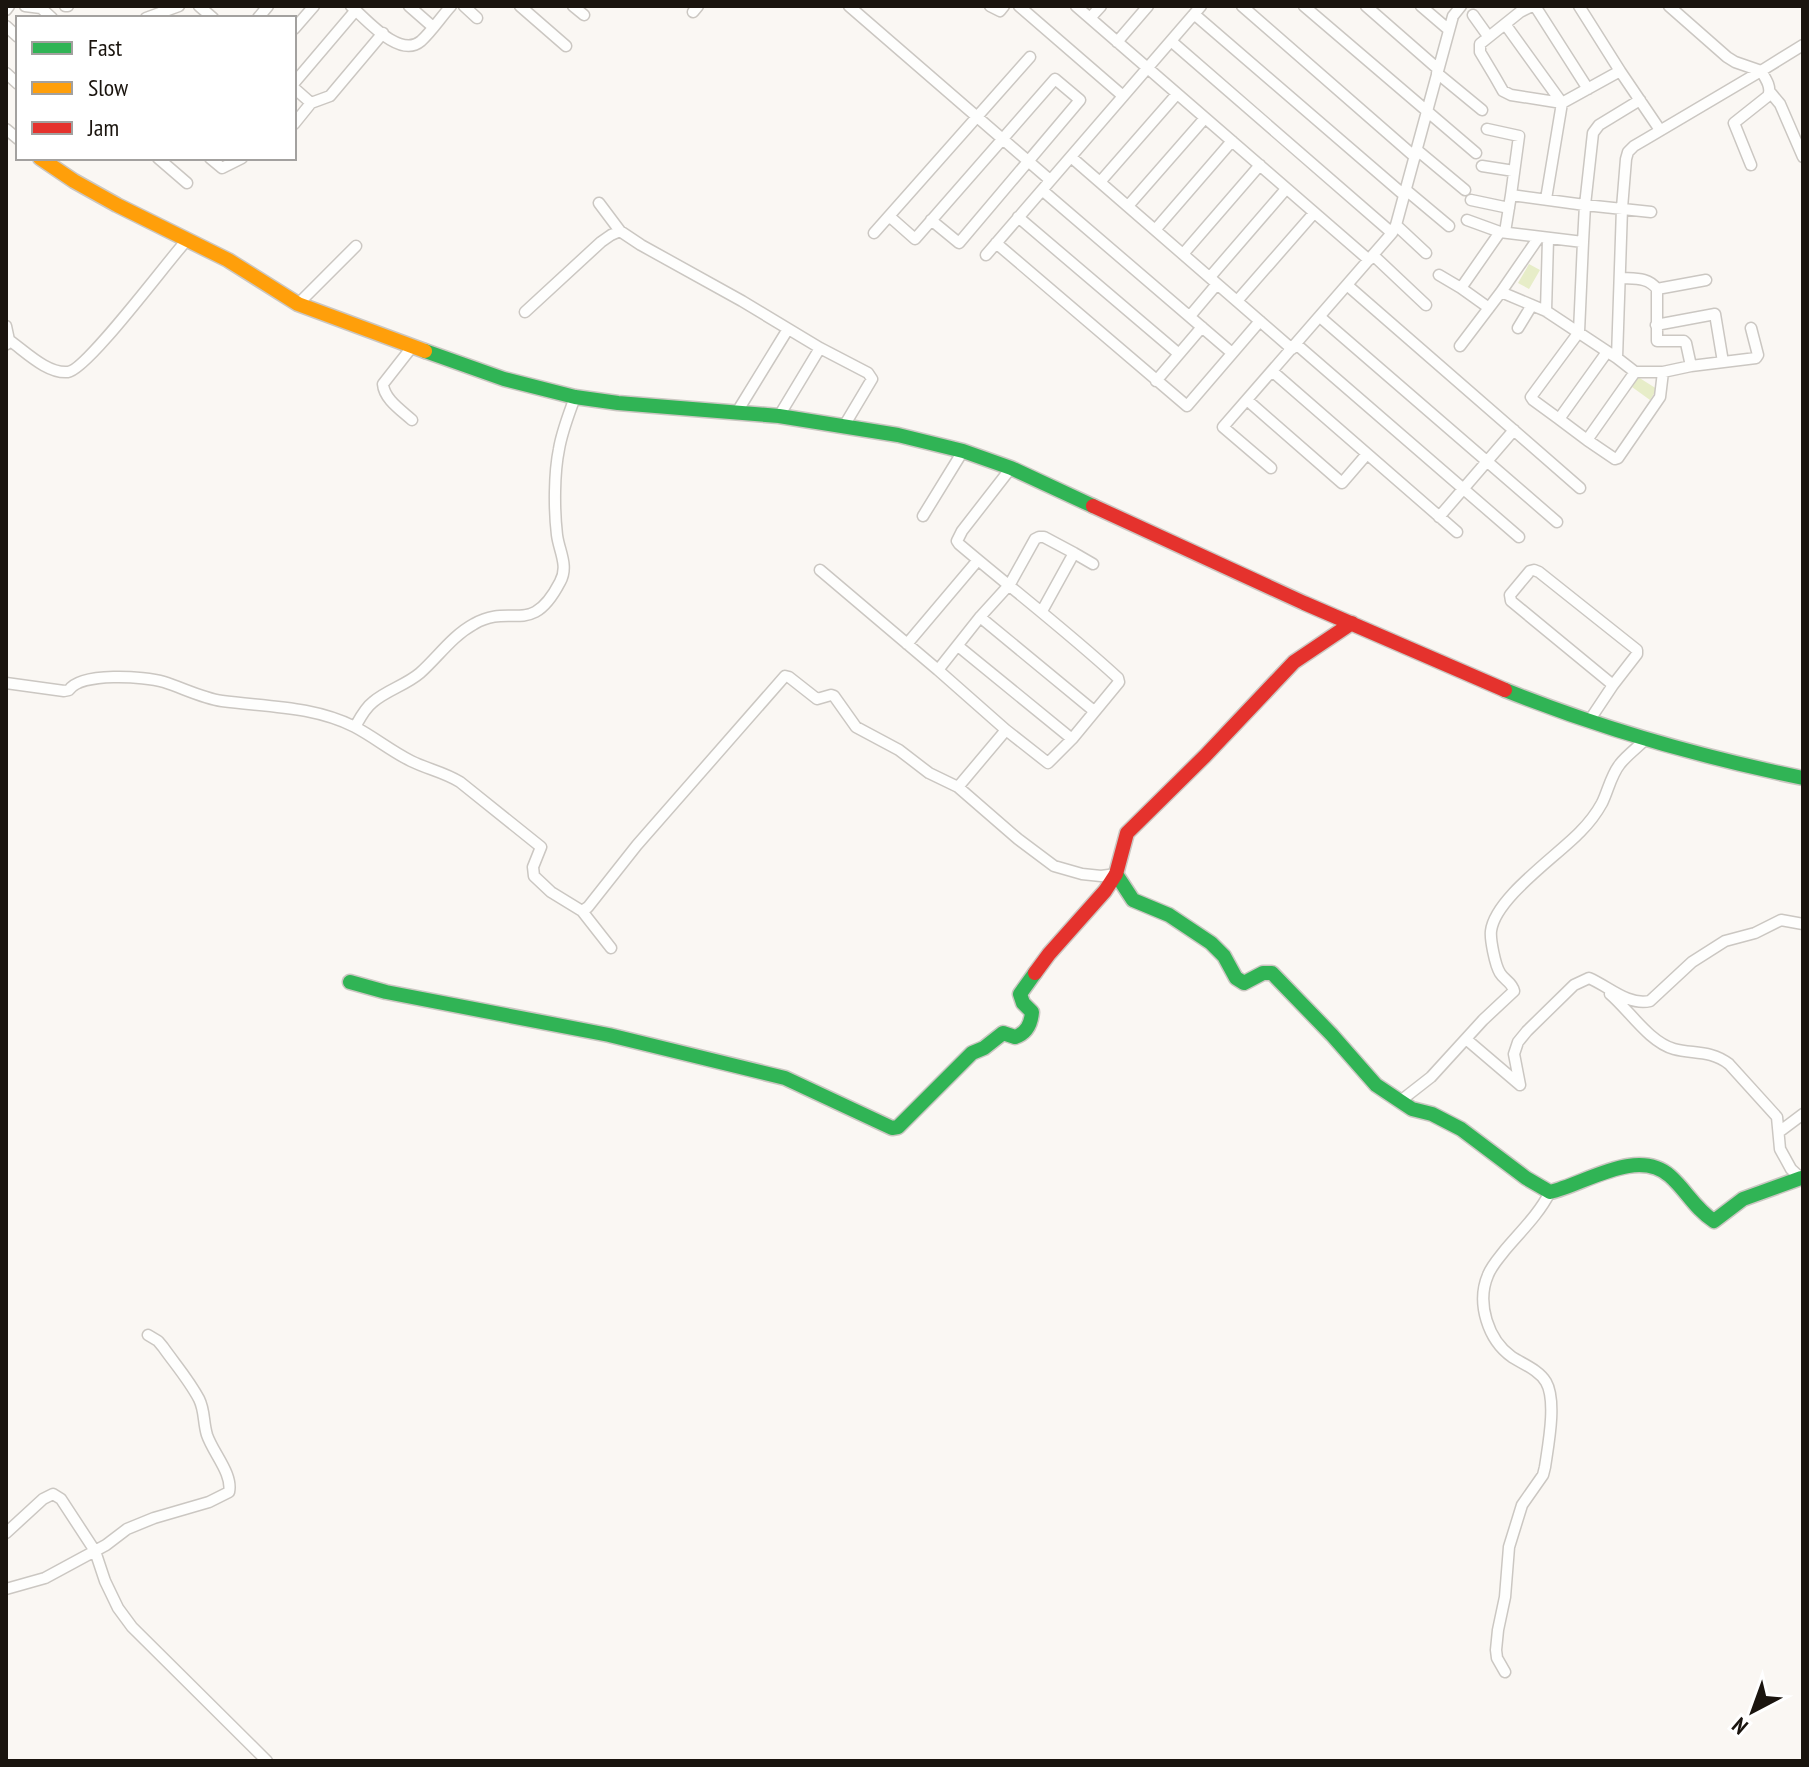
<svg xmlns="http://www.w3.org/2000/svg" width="1809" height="1767" font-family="'PT Sans Narrow',sans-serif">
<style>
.green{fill:#e7edc8}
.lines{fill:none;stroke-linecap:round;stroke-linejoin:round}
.street-casing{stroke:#cbc7c2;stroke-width:13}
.fast-casing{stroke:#cbc7c2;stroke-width:17}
.slow-casing{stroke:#cbc7c2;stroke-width:17}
.jam-casing{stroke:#cbc7c2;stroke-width:17}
.street{stroke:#fefefd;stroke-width:10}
.fast{stroke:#30b455;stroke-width:14}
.slow{stroke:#ff9f0a;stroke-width:14}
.jam{stroke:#e5322d;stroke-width:14}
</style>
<rect width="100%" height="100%" fill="#faf7f3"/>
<!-- green -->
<path class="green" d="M 1529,264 L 1540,270 L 1529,289 L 1518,283 Z
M 1638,377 L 1657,389 L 1650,400 L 1632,387 Z"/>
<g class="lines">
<defs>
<path id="street" d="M 25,6 L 41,8 L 52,18
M 65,6 L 68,6
M 199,6 L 213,18
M 351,6 C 367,20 400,59 421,41 C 432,31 441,17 451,6
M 409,6 L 433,27
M 464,6 L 477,18
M 520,6 L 566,46
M 573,6 L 584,15
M 849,6 L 1050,180
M 990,6 L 1000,11 L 1004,6
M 1019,6 L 1123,96
M 1076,6 L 1369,260
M 1242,6 L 1415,157
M 1304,6 L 1476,153
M 1366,6 L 1438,69
M 1421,6 L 1449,30
M 1532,6 L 1520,12 L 1480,44 L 1480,52 L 1495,77 L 1503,91 L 1511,95 L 1562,103 L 1620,71 L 1660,130
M 1535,6 L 1588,89
M 1579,6 L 1620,71
M 1669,6 L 1727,57 L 1735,62 L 1761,71 C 1766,79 1772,88 1768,96 L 1734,123 L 1751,165
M 6,10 L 9,6
M 693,12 L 698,6
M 1194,14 L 1404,195
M 1473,15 L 1488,36
M 146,18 L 179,6
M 258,18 L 268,6
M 1090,18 L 1101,6
M 1505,24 L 1562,103 L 1546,199
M 6,26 L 18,37
M 294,29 L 314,6
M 1171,41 L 1392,233
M 1117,42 L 1148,6
M 6,73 L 18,84
M 1437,73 L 1482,110
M 294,83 L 356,10
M 294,88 L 311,103
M 1770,92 L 1780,104 L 1803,157
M 294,124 L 311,103 L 330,96 L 383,33
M 6,129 L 18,139
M 1487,129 L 1519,136 L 1511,195
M 1417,150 L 1465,190
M 1071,157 L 1292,349
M 158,158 L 187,183
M 210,158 L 222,168 L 242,158
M 1482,166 L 1514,171
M 1100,182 L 1177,94
M 1042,190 L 1232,353
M 1406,190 L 1449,226
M 1471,200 L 1509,208
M 599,203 L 620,231
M 1128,206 L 1205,118
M 889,216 L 915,239 L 1055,79 L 1080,100 L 959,243 L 931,220
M 1018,217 L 1179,354
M 1467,220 L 1500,232
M 1396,225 L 1426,253
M 1155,230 L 1232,141
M 1505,232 L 1511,195 L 1585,205 L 1593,133 L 1599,125 L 1640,100
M 874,233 L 1030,57
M 996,243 L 1187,406 L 1260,321
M 1183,254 L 1260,165
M 986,255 L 1201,6
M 1373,255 L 1426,305
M 1439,275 L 1461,288
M 1210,277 L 1286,189
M 1620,278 C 1635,279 1648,277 1657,289 L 1657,341 L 1684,341 L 1686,343 L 1691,366
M 1347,285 L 1580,488
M 1657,289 L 1706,280
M 1501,292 L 1546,311 L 1617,358 L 1635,372 L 1663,372 L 1691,366 L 1756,358 L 1758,355 L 1751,328
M 1237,301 L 1314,213
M 298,304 L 356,246
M 1489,308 L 1461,288 L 1500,232 L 1583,242 L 1585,205 L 1651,212
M 1546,311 L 1548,239
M 525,312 L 601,242 L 611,235 L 620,231 L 641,245 L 742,301 L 820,348 L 868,373 L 872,379 L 844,426
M 1190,316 L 1217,284
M 1320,317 L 1557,522
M 1656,325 L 1715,314 L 1723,362
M 6,326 L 9,340 L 7,344
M 1518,328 L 1532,305
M 9,340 C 25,351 47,374 68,372 C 87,370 169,259 187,240
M 1296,344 L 1519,537
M 1460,346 L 1501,292 L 1539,237
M 412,347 L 383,384 C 384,399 401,410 412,420
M 1617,358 L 1622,208 L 1626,159 L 1628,152 L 1634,146 L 1646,139 L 1761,71 L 1803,45
M 1272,371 L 1457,532
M 1635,372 L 1587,440 L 1615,459 L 1618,458 L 1660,397 L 1663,372
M 1156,381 L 1202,327
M 1247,400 L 1342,483 L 1367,454
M 737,412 L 788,329
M 779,416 L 820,348
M 1559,419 L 1533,400 L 1531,397 L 1579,332 L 1583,242
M 1587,440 L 1559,419 L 1607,352
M 1011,468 L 962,531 L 957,541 L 959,544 C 1012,589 1067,631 1118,678 L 1119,682 L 1072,739 L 1048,763 L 1006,730 L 938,670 L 980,617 L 1010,584 L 1035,539 L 1039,537 L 1044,537 L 1074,553
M 1271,468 L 1223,427 L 1392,233 L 1396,225 L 1453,16 L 1461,6
M 923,516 L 963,451
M 1439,517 L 1514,430
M 820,570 L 938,670
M 1042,611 L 1074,553 L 1093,564
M 980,617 L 1094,711
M 907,644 L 978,560
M 958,646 L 1072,739
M 6,683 L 64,691 L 69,690 C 81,672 144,676 164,682 C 183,688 202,698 222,701 C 268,707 313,706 355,727 C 360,718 365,708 373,702 C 387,690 406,685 420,673 C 438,657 452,636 474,624 C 512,602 531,638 560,582 C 569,566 559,551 557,535 C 554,510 554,473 559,449 C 562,431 569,414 575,397
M 1589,721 L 1613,685 L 1637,654 L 1637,650 L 1539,572 L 1534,570 L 1530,571 L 1510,595 L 1511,601 L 1613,685
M 355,727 C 374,737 391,751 411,761 C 427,769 444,772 460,782 L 541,847 L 533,867 L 534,876 L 551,892 L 582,911 L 611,948
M 958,787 L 1006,730
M 582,911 L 588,907 L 637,845 L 785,676 L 789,677 L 817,699 L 831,695 L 834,696 L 856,727 L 899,750 L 929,773 L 958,787 L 1018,839 L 1054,866 L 1082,874 L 1101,876 L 1116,874
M 1610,994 C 1629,1010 1649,1042 1674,1049 C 1693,1054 1711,1050 1729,1064 L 1777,1117 L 1780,1149 L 1791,1169 L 1803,1180
M 1466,1039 L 1520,1085
M 1520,1085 L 1514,1054 L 1518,1042 L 1527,1031 L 1574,985 L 1589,978 C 1608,986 1628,1006 1650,1001 L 1692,962 L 1725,941 L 1755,933 L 1781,920 L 1803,924
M 1399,1102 L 1431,1077 L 1483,1020 L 1514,991 C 1512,982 1504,980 1500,973 C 1495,965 1490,939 1491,931 C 1495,898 1557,856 1580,832 C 1588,824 1596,814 1602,803 C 1608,791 1611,775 1620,764 C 1627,755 1638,747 1646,739
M 1779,1132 L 1803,1114
M 6,1533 L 43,1499 L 53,1494 L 61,1499 L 95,1551 L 105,1581 L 118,1608 L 132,1627 L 267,1761
M 6,1589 L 45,1578 L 106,1545 L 127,1529 L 154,1518 L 209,1502 L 229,1492 C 233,1474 213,1453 207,1435 C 203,1422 205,1411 199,1399 C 189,1380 175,1364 163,1347 L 158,1341 L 148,1335
M 1505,1672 L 1497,1658 L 1496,1650 L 1498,1630 L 1505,1597 L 1509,1547 L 1522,1505 L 1543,1475 L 1545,1467 C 1548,1446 1557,1401 1546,1382 C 1539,1370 1523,1364 1512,1357 C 1488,1340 1476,1303 1488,1275 C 1492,1265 1499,1258 1505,1250 C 1521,1231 1539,1214 1550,1192"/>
<path id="fast" d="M 425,351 L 504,379 L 575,397 L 618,403 L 779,416 L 898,435 L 963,451 L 1011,468 L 1093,506
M 1505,690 C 1602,729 1701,757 1803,778
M 1116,874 L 1133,900 L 1169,915 L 1211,943 L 1224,956 L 1236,978 L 1244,983 L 1263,973 L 1272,973 L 1332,1035 L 1376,1085 L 1412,1109 L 1432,1114 L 1461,1129 L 1526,1178 L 1550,1192 C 1585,1184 1637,1147 1670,1176 C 1686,1190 1695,1209 1714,1221 L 1743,1199 L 1801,1178
M 350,982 L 386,992 L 609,1035 L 785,1078 L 892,1128 L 898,1127 L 972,1053 L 984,1048 L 1003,1033 L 1015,1037 C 1027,1033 1031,1024 1032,1012 L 1023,1003 L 1020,994 L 1035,973"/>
<path id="slow" d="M 40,158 L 74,181 L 117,205 L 228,260 L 298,304 L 425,351"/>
<path id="jam" d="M 1093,506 L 1304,603 L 1505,690
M 1035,973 L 1049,954 L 1105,891 L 1116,874 L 1127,833 L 1205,756 L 1294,662 L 1352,623"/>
</defs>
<!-- street casing -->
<use href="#street" class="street-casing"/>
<!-- fast casing -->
<use href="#fast" class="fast-casing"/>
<!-- slow casing -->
<use href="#slow" class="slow-casing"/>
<!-- jam casing -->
<use href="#jam" class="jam-casing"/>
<!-- street -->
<use href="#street" class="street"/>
<!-- fast -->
<use href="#fast" class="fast"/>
<!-- slow -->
<use href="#slow" class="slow"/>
<!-- jam -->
<use href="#jam" class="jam"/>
</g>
<!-- border -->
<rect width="1809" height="1767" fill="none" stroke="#1a140e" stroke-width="16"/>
<!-- legend -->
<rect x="16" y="16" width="280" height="144" fill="#ffffff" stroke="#a3a19f" stroke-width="2"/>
<rect x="32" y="42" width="40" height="12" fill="#30b455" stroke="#a3a19f" stroke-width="2"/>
<text x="88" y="56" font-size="24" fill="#1a140e">Fast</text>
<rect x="32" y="82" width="40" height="12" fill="#ff9f0a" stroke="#a3a19f" stroke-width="2"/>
<text x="88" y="96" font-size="24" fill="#1a140e">Slow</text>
<rect x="32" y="122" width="40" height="12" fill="#e5322d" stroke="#a3a19f" stroke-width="2"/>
<text x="88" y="136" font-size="24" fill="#1a140e">Jam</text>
<!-- north arrow -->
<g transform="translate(1753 1711) rotate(221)" stroke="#ffffff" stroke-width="6" paint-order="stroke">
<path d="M0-6L14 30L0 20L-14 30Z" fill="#1a140e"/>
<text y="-12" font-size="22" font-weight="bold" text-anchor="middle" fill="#1a140e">N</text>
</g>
</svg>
